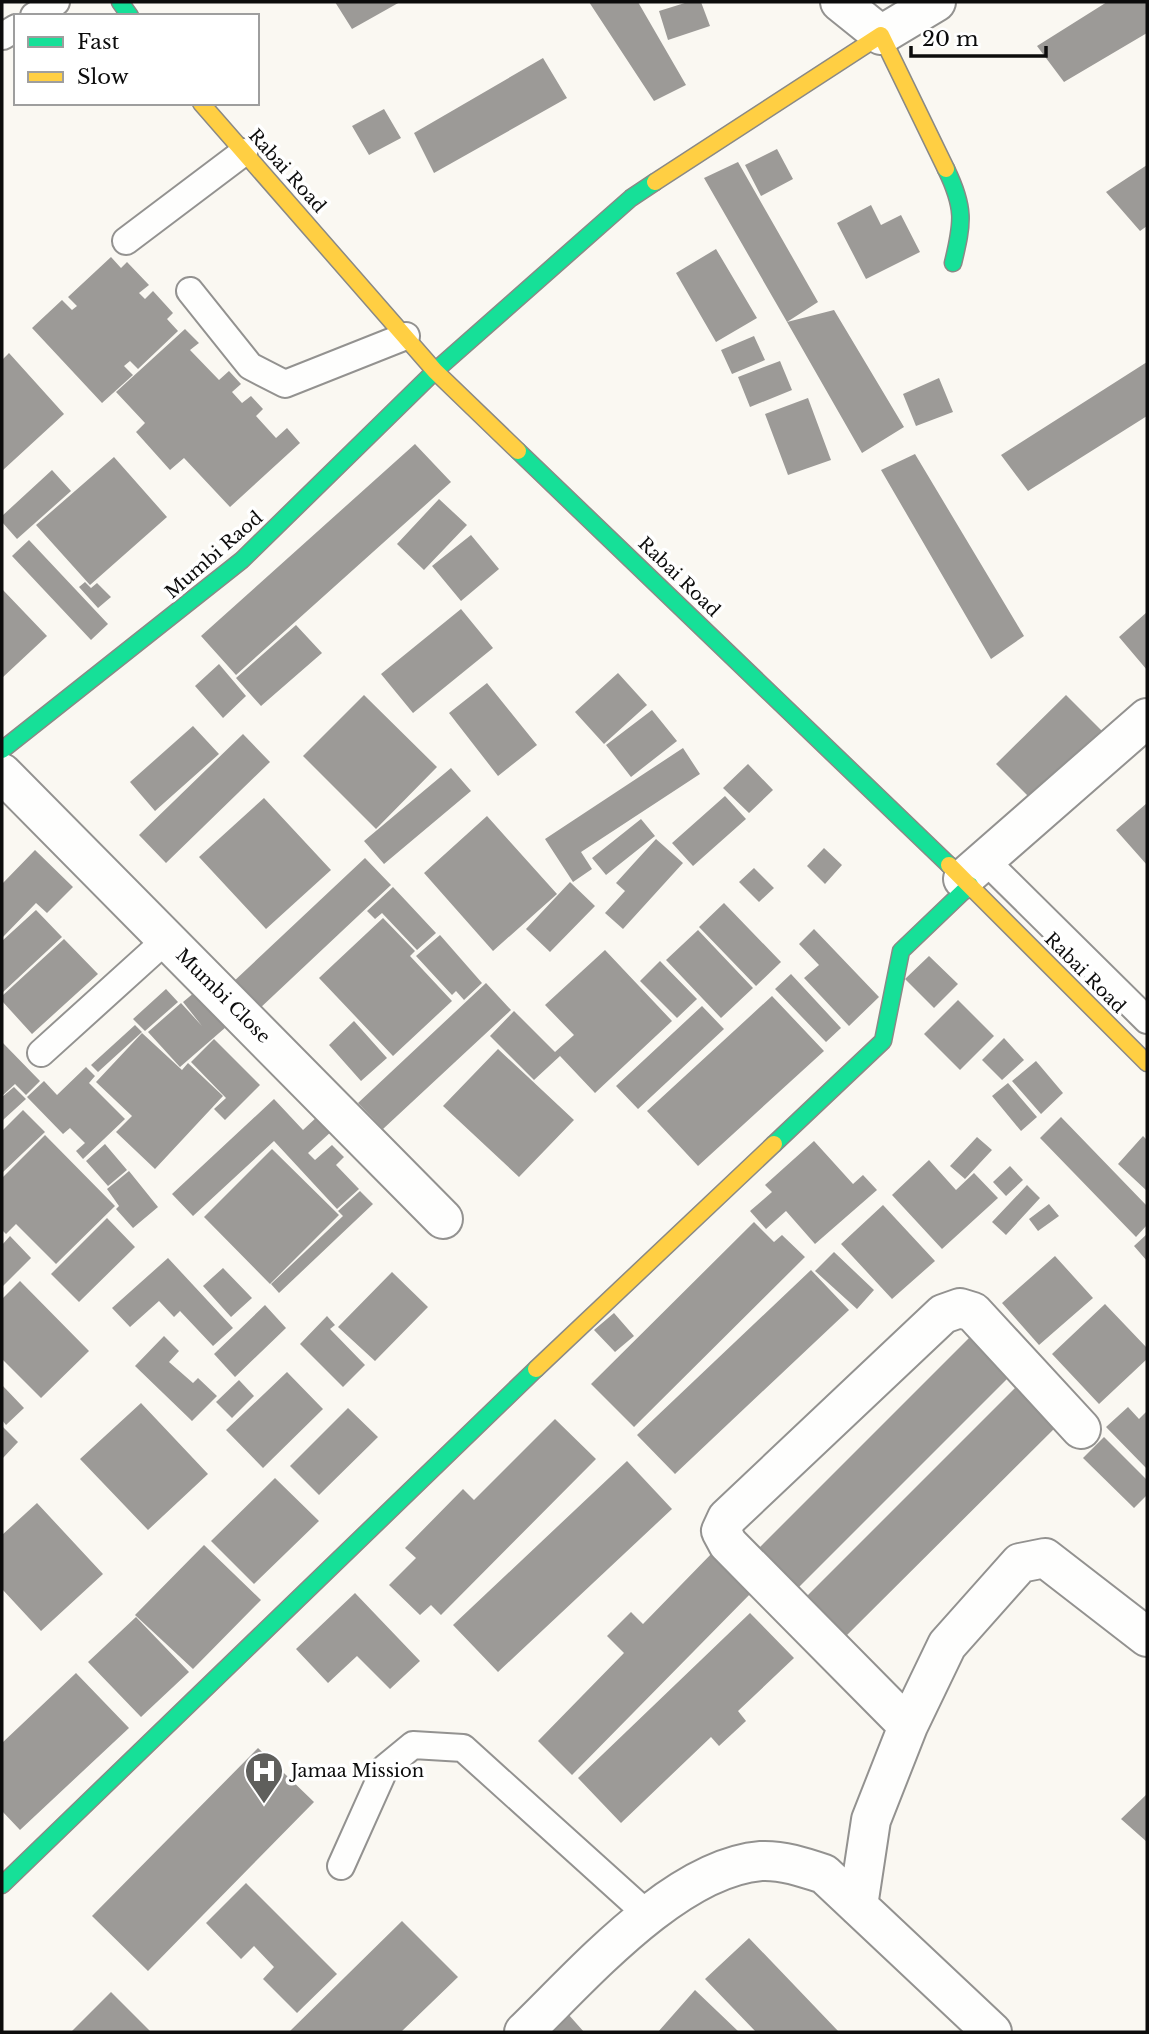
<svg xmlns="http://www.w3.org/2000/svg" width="1149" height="2034" font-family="'Libre Baskerville',serif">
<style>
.building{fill:#9c9a97}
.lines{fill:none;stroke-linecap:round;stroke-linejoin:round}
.lane-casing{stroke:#939290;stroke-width:30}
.street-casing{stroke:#939290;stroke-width:42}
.fast-casing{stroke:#8a8986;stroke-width:19}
.slow-casing{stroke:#8a8986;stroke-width:19}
.lane{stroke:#fefefd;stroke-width:26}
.street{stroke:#fefefd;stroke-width:38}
.fast{stroke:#16e098;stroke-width:16}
.slow{stroke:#ffcf43;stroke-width:16}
.labels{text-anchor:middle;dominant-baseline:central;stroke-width:7;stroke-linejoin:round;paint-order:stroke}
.street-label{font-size:18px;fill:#0c0c0c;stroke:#fff}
.poi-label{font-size:18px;fill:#0c0c0c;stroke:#fff;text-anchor:start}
</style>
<rect width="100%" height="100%" fill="#faf8f2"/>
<!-- building -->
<path class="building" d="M 335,2 L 400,2 L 352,29 Z
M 589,2 L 638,2 L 686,85 L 654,101 Z
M 688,2 L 701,2 L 710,26 L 668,40 L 659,11 Z
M 1107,2 L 1147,2 L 1147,33 L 1064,82 L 1037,46 Z
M 543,58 L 567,98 L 434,173 L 414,133 Z
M 384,109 L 401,138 L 369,155 L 352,126 Z
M 777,149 L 793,179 L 761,196 L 745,165 Z
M 738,162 L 818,302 L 787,322 L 704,178 Z
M 1147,165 L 1147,226 L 1140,231 L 1106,192 Z
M 871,205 L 881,225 L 901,215 L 920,252 L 866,279 L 837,223 Z
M 716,249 L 757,318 L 716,342 L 676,273 Z
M 111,257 L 121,268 L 127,262 L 149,285 L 139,293 L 145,299 L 153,291 L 173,313 L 167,319 L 178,331 L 138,369 L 130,361 L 124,366 L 133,375 L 102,403 L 32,328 L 62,300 L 72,310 L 77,306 L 68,297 Z
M 834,310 L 904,427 L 862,453 L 787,322 Z
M 185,329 L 199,343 L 190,350 L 219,380 L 229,371 L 241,384 L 232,392 L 242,403 L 251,396 L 263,409 L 256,416 L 276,438 L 287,428 L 300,443 L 230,507 L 184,458 L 170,470 L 136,432 L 145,423 L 116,392 Z
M 754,336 L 765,360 L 732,374 L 721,350 Z
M 9,353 L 64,414 L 2,471 L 2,360 Z
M 780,361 L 792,390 L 750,407 L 738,377 Z
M 1147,362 L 1147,416 L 1028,491 L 1001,455 Z
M 939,378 L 953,412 L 916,426 L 903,394 Z
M 808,398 L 831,460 L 788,475 L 765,414 Z
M 415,444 L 451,482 L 236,675 L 201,636 Z
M 915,454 L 1024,636 L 991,659 L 881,470 Z
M 114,457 L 167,517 L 90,585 L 36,525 Z
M 52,470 L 71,491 L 17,539 L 2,522 L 2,516 Z
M 439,499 L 467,525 L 424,570 L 397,544 Z
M 471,535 L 499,569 L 461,601 L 432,566 Z
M 29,540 L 108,624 L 91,640 L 12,556 Z
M 85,582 L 91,588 L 97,583 L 111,597 L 98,608 L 79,587 Z
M 2,589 L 47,636 L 2,678 Z
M 461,609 L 493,648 L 413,713 L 381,674 Z
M 1147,612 L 1147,670 L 1119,637 Z
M 296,625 L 322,653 L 261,706 L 236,678 Z
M 219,664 L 246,696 L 223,718 L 195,686 Z
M 618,673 L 647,705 L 604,744 L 575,712 Z
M 487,683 L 537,745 L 498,776 L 449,713 Z
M 364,695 L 437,767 L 376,829 L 303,756 Z
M 1066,695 L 1102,731 L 1032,800 L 996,764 Z
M 652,710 L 677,741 L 631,777 L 606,745 Z
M 193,726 L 219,754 L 155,811 L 130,782 Z
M 243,734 L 270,762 L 166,863 L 139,835 Z
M 683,748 L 700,774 L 581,852 L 592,869 L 573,882 L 545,839 Z
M 748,764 L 773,790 L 749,813 L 723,788 Z
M 451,768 L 471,791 L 384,864 L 364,841 Z
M 725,796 L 746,819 L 693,866 L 672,843 Z
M 264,798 L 331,870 L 266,929 L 199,857 Z
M 1147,803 L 1147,865 L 1116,830 Z
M 487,816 L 557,894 L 493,951 L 424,873 Z
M 641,819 L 655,836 L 606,875 L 592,858 Z
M 656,839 L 683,863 L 623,929 L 605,913 L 625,891 L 616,883 Z
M 824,848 L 842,865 L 825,884 L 807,866 Z
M 35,850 L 73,887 L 47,913 L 36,903 L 2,938 L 2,884 Z
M 365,858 L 391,885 L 258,1010 L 232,983 Z
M 754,868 L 774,888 L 759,902 L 739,882 Z
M 570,882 L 595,906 L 550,952 L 526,929 Z
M 393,887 L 436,933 L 417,950 L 382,913 L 375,919 L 367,911 Z
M 724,903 L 781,962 L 756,986 L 699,927 Z
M 36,910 L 62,937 L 2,993 L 2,941 Z
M 383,918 L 415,951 L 410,956 L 452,1001 L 393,1056 L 319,978 Z
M 814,929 L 879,997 L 849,1026 L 804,978 L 819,965 L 799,944 Z
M 698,930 L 753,988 L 721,1018 L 666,960 Z
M 440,935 L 482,983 L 464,1000 L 456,991 L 452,995 L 416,956 Z
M 64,939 L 98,974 L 32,1034 L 2,1001 L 2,996 Z
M 605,950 L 672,1021 L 595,1093 L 560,1056 L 534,1080 L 490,1036 L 514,1011 L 555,1052 L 574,1035 L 545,1005 Z
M 929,956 L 958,984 L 934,1008 L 905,979 Z
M 660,961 L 697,999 L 677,1018 L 640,981 Z
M 791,974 L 841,1028 L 826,1042 L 775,989 Z
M 486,983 L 511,1010 L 383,1129 L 358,1103 Z
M 166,989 L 178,1002 L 145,1031 L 133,1019 Z
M 195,992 L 226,1027 L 180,1067 L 148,1032 L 181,1003 L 202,1026 L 183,1002 Z
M 772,996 L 824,1051 L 698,1166 L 647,1111 Z
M 958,1000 L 994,1036 L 960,1070 L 924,1034 Z
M 702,1006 L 724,1029 L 638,1109 L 616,1086 Z
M 354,1021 L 387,1058 L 361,1081 L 329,1045 Z
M 135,1025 L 142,1032 L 98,1072 L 91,1065 Z
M 142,1033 L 182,1070 L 188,1063 L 223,1096 L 155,1169 L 116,1132 L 132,1116 L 96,1082 Z
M 1004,1038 L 1024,1060 L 1002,1080 L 982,1060 Z
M 214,1039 L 260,1085 L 225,1120 L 214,1109 L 226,1098 L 191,1062 Z
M 2,1042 L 40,1081 L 26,1095 L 15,1084 L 2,1096 Z
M 498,1049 L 574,1120 L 519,1177 L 443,1106 Z
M 1036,1061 L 1063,1093 L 1041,1114 L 1012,1081 Z
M 86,1067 L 95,1076 L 89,1083 L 125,1119 L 83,1159 L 76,1151 L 85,1143 L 70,1128 L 63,1134 L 27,1097 L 44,1081 L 57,1095 Z
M 1008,1083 L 1037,1117 L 1021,1131 L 992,1096 Z
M 14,1087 L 26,1099 L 3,1120 L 2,1097 Z
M 274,1099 L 303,1130 L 319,1115 L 333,1130 L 308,1153 L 315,1160 L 332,1145 L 344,1157 L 336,1165 L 359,1189 L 337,1209 L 274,1141 L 193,1216 L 172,1194 Z
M 23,1110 L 45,1132 L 2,1173 L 2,1131 Z
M 1061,1117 L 1147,1206 L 1147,1225 L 1136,1237 L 1040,1138 Z
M 45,1135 L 115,1206 L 56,1264 L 16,1224 L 6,1234 L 2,1230 L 2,1178 Z
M 1143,1136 L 1147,1140 L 1147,1191 L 1118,1164 Z
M 977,1137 L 992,1150 L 965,1179 L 950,1166 Z
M 814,1141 L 853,1184 L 863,1175 L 877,1190 L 815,1244 L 786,1211 L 766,1229 L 750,1211 L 772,1192 L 765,1185 Z
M 105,1144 L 127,1170 L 108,1186 L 86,1161 Z
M 272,1149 L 339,1215 L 270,1284 L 204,1217 Z
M 929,1160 L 956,1190 L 974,1173 L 998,1198 L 942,1249 L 892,1195 Z
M 1010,1166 L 1023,1180 L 1006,1196 L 993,1182 Z
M 129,1171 L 158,1207 L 133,1228 L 116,1209 L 119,1206 L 107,1189 Z
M 1027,1185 L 1040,1198 L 1006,1235 L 992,1222 Z
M 360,1191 L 373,1204 L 279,1293 L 271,1284 L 343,1216 L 338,1211 Z
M 1049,1204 L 1059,1216 L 1038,1231 L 1029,1219 Z
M 883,1205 L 935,1261 L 892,1299 L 841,1244 Z
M 107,1218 L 135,1247 L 79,1302 L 51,1274 Z
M 754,1222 L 774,1242 L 782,1235 L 805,1257 L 634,1427 L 591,1384 Z
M 1147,1234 L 1147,1261 L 1134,1246 Z
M 10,1236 L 31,1258 L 2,1287 L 2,1245 Z
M 834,1252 L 874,1290 L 857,1309 L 815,1271 Z
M 1055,1256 L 1093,1298 L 1039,1345 L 1002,1303 Z
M 168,1258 L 233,1328 L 213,1346 L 180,1311 L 174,1317 L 159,1301 L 130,1327 L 112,1308 Z
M 223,1268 L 252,1298 L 231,1317 L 203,1286 Z
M 811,1270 L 849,1310 L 675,1474 L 637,1435 Z
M 392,1272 L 428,1307 L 375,1361 L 338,1327 Z
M 20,1281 L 89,1351 L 41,1398 L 2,1359 L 2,1299 Z
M 1105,1304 L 1147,1348 L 1147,1359 L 1099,1404 L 1052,1354 Z
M 265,1305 L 286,1328 L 235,1377 L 214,1354 Z
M 614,1313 L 634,1336 L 615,1352 L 594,1330 Z
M 327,1316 L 335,1325 L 330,1329 L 365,1365 L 343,1387 L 300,1344 Z
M 974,1333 L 1014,1372 L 794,1592 L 754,1553 Z
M 164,1336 L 179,1351 L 169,1362 L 193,1383 L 198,1378 L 217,1396 L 192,1421 L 135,1366 Z
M 287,1372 L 323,1409 L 263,1468 L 226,1430 Z
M 239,1380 L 254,1396 L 232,1418 L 216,1402 Z
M 1019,1384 L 1059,1424 L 844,1638 L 804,1599 Z
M 2,1385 L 24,1408 L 6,1425 L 2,1420 Z
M 141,1403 L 208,1474 L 148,1530 L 80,1459 Z
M 1128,1407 L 1139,1419 L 1147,1411 L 1147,1469 L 1106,1427 Z
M 348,1408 L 378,1437 L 319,1495 L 290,1466 Z
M 555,1419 L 596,1459 L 441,1615 L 431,1605 L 420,1615 L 389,1585 L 416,1558 L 405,1548 L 463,1489 L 474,1500 Z
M 2,1426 L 18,1442 L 2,1459 Z
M 1104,1437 L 1147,1480 L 1147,1495 L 1134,1508 L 1083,1458 Z
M 627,1461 L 672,1509 L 498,1672 L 453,1625 Z
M 275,1478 L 319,1521 L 254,1584 L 211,1541 Z
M 37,1503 L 103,1574 L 41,1631 L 2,1589 L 2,1535 Z
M 204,1545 L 261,1600 L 193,1669 L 135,1615 Z
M 715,1550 L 755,1589 L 572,1775 L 538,1741 L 624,1653 L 607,1636 L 631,1612 L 643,1624 Z
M 355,1593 L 420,1661 L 390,1689 L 357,1656 L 328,1683 L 296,1649 Z
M 750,1613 L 794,1658 L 738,1711 L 746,1721 L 719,1746 L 711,1737 L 621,1823 L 578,1778 Z
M 136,1617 L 189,1672 L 141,1717 L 88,1662 Z
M 76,1673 L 129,1728 L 20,1830 L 2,1811 L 2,1743 Z
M 258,1748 L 314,1802 L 148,1971 L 92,1916 Z
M 1147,1794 L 1147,1842 L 1121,1819 Z
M 246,1883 L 337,1974 L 297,2013 L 263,1979 L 274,1967 L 254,1946 L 241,1959 L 206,1923 Z
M 402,1921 L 458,1977 L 401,2032 L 289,2032 Z
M 749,1938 L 839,2032 L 756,2032 L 705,1979 Z
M 695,1990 L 739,2032 L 658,2032 Z
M 111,1992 L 151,2032 L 71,2032 Z
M 560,2005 L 584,2032 L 533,2032 Z"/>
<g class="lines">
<defs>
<path id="lane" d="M 34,16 L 56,2
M 3,36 L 16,28
M 126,241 L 244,152
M 190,291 L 250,366 L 285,384 L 406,336
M 985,860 L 1147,1020
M 41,1053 L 167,939
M 341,1866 L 385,1768 L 413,1745 L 463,1748 L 647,1914"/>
<path id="street" d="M 840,2 L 881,35 L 936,2
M 2,773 L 443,1219
M 963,879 L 1147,718
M 908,1726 L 728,1544 L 721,1531 L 727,1518 L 943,1314 L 960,1308 L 973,1312 L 1081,1429
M 858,1906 L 871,1820 L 908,1726 L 947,1645 L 1020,1563 L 1045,1558 L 1147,1637
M 524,2032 C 583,1975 675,1868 761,1861 C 782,1860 803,1867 824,1874 L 992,2032"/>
<path id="fast" d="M 120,2 L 130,16
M 946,169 C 965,208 963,222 953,263
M 518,451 L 949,865
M 2,750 L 242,560 L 435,371 L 631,198 L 655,182
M 774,1144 L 883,1041 L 901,951 L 970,885
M 2,1885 L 536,1369"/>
<path id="slow" d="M 201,103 L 435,371 L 518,451
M 655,182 L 881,35 L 946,169
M 949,865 L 1147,1063
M 536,1369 L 774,1144"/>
</defs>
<!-- lane casing -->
<use href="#lane" class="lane-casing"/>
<!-- street casing -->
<use href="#street" class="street-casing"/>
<!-- fast casing -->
<use href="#fast" class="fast-casing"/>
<!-- slow casing -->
<use href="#slow" class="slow-casing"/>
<!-- lane -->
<use href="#lane" class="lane"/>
<!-- street -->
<use href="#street" class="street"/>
<!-- fast -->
<use href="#fast" class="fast"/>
<!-- slow -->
<use href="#slow" class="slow"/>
</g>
<!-- icons -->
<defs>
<symbol id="hospital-pin" viewBox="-11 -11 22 30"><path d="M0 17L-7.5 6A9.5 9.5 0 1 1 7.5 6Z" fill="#5f5f5c" stroke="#fff"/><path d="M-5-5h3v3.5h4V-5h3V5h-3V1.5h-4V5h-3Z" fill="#fff"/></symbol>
</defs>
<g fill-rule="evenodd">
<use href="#hospital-pin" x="242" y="1749" width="44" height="60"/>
</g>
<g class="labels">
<!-- street labels -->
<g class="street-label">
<text transform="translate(287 171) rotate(48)">Rabai Road</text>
<text transform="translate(214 555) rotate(-41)">Mumbi Raod</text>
<text transform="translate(679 577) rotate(44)">Rabai Road</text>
<text transform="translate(1085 973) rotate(45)">Rabai Road</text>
<text transform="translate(223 996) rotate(45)">Mumbi Close</text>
</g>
<!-- poi labels -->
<g class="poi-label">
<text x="291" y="1771">Jamaa Mission</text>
</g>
</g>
<!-- border -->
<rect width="1149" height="2034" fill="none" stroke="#0c0c0c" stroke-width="7"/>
<!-- legend -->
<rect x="14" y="14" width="245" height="91" fill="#ffffff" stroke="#9e9e9e" stroke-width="2"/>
<rect x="28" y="37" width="35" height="10" fill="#16e098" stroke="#9e9e9e" stroke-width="2"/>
<text x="77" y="49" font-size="21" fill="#0c0c0c">Fast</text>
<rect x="28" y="72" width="35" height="10" fill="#ffcf43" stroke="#9e9e9e" stroke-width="2"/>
<text x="77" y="84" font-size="21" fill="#0c0c0c">Slow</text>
<!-- scale -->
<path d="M911 46v10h135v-10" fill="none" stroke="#0c0c0c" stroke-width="3.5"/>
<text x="922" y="46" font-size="21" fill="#0c0c0c" stroke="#ffffff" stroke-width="5" paint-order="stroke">20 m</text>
</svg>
